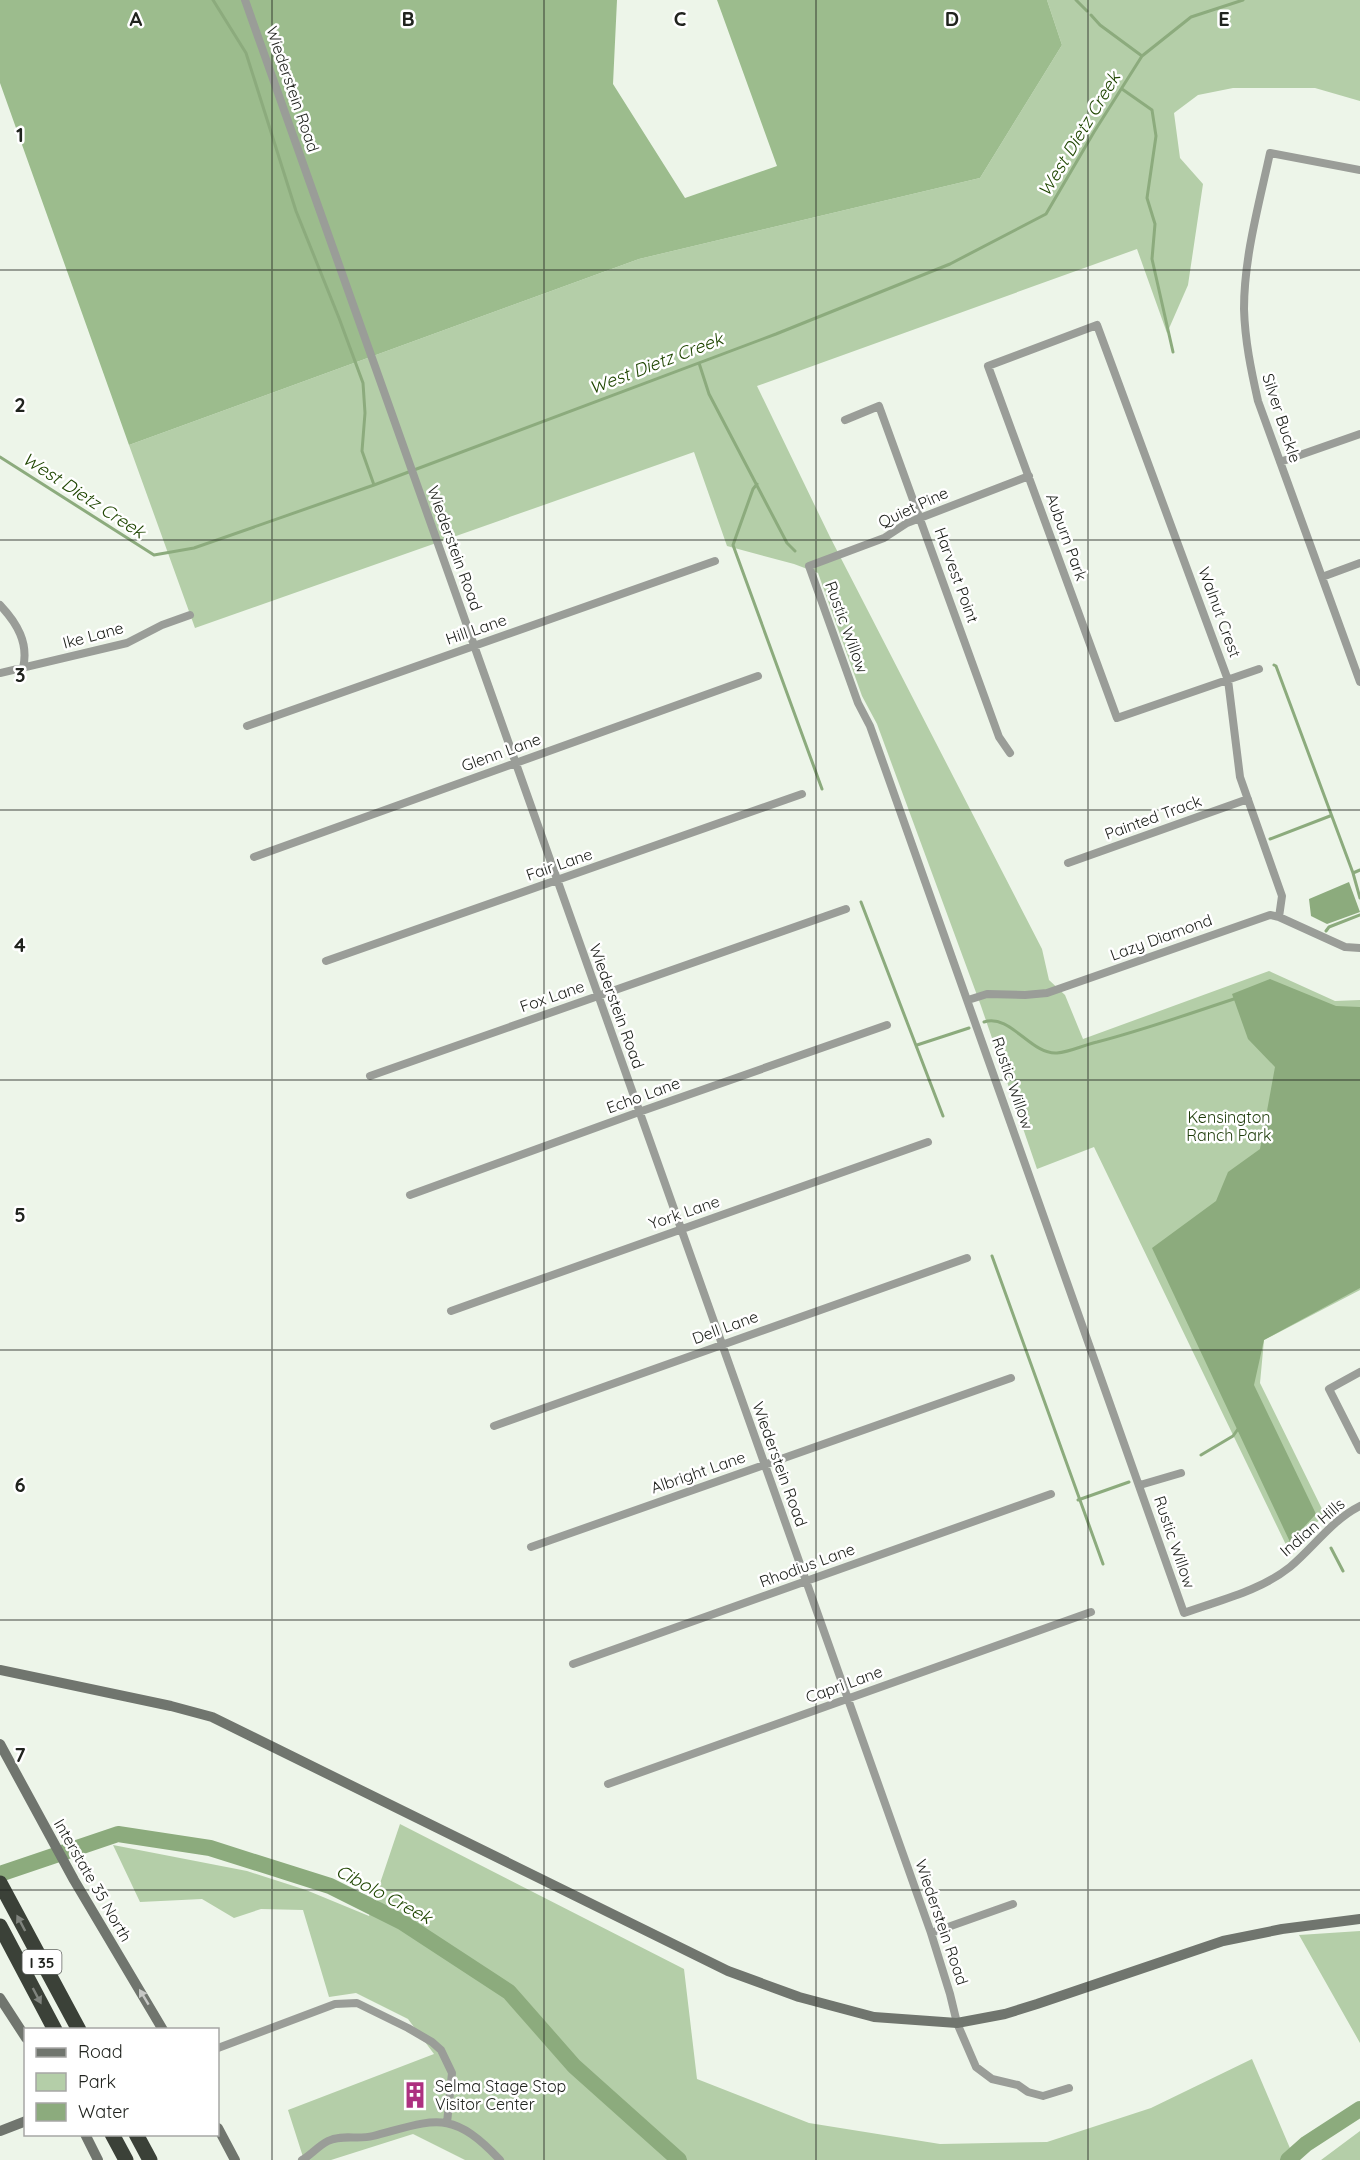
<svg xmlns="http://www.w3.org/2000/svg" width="1360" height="2160" font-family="Quicksand,sans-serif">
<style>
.green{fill:#b4cea8}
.forest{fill:#9cbc8d}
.water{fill:#8cab7d}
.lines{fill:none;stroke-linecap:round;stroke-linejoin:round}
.stream{stroke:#8cab7d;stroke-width:3}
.river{stroke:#8cab7d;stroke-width:16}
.street{stroke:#9a9d98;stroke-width:8}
.secondary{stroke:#70756e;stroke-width:10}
.highway{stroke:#3b4138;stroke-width:15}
.oneway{fill:#80847e}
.oneway2{fill:#c6c8c5}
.grid{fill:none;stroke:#20231e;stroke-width:1.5;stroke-opacity:0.55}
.labels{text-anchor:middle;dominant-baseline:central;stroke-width:5;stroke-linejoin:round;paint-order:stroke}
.shield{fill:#fff;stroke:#636562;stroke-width:1.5}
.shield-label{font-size:15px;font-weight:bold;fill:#20231e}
.street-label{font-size:16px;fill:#20231e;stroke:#fff}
.park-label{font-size:16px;fill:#1d3b09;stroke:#fff}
.poi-label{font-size:16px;fill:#20231e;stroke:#fff;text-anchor:start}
.water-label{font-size:18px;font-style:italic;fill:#1f4600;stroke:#fff}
.grid-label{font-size:20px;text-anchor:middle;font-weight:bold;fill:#20231e;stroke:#fff;stroke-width:5;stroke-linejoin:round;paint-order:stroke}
</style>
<rect width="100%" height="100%" fill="#edf5e9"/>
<!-- green -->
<path class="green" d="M 1047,0 L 1360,0 L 1360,101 L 1315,88 L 1233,88 L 1198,95 L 1174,113 L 1180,158 L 1203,184 L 1188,285 L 1167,333 L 1137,249 L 757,386 L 830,537 L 1042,949 L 1049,980 L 1065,995 L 1083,1039 L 1269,971 L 1335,1001 L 1360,1000 L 1360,1290 L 1264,1340 L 1260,1383 L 1325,1515 L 1288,1549 L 1094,1147 L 1037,1169 L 981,1006 L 877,724 L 862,696 L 818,573 L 794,564 L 727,546 L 694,452 L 195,628 L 129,445 L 639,259 L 980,178 L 1062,45 Z
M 400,1824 L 684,1969 L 697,2079 L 809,2123 L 940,2144 L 1047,2142 L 1151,2108 L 1252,2059 L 1295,2160 L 465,2160 L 413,2134 L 331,2160 L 304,2160 L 288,2110 L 434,2054 L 408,2019 L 356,1993 L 329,1997 L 303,1910 L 261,1909 L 234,1918 L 202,1899 L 140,1902 L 113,1845 L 247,1871 L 306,1890 L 369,1916 Z
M 1360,1931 L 1360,2043 L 1299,1935 Z
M 1360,2131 L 1360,2160 L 1321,2160 Z"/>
<!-- forest -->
<path class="forest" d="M 0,0 L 617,0 L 613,84 L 685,198 L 777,166 L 717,0 L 1047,0 L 1062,45 L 980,178 L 639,259 L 129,445 L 0,83 Z"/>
<!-- water -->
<path class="water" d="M 1349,882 L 1360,912 L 1327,924 L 1311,916 L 1309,899 Z
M 1270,979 L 1336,1006 L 1360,1007 L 1360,1288 L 1264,1340 L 1254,1385 L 1316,1514 L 1290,1542 L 1152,1248 L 1216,1201 L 1228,1172 L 1260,1149 L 1275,1067 L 1248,1039 L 1232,994 Z"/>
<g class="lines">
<!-- stream -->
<path class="stream" d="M 213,0 L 246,53 L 296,211 L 339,318 L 363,383 L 365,413 L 362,451 L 374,485
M 1076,0 L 1087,11
M 1091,15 L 1100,25 L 1142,56
M 1122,89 L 1152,110 L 1156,136 L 1147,198 L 1155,224 L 1152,259 L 1173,352
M 699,363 L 709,394 L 787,543 L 795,551
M 0,457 L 154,555 L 194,548 L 374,485 L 776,334 L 950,264 L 1046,214 L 1094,132 L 1142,56 L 1191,17 L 1243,0
M 757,484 L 753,489 L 733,545 L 822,789
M 1274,665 L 1276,666 L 1353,873
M 1270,839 L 1330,816
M 1360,870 L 1353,873 L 1360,898
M 861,902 L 943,1116
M 1326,931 L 1329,927 L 1360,915
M 984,1022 C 1010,1013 1031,1055 1057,1053 C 1070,1052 1084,1045 1097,1042 C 1144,1030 1191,1013 1237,998
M 917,1045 L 969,1028
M 992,1256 L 1103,1564
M 1201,1455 L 1233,1436 L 1238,1429
M 1078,1500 L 1129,1482
M 1331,1548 L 1343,1571"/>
<!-- river -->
<path class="river" d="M 0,1874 L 118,1834 L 210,1848 L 330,1886 L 402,1922 L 509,1992 L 574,2066 L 679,2160
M 1288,2160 L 1306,2144 L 1360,2109"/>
<!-- street -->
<path class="street" d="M 245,0 L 931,1933 L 950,1994 L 957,2023 L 976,2067 L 992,2079 L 1018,2085 L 1028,2092 L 1043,2096 L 1069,2088
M 1360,170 L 1270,153 C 1259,204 1244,257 1244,309 C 1245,341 1251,370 1258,401 L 1360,682
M 845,420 L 879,406 L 999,737 L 1010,753
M 1280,462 L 1360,434
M 1029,476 L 907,523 L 884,538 L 809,566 L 858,703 L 870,726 L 1184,1613 C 1220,1600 1260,1591 1290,1567 C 1314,1547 1332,1520 1360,1506
M 1322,577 L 1360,563
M 0,605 C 17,623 29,643 23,668
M 1259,669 L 1117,718 L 988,366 L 1097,325 L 1228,680 L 1240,777 L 1282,896 L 1279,917
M 0,673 L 127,643 L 162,625 L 190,615
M 247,726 L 715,561
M 254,857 L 758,676
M 1068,863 L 1248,799
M 326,961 L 802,794
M 968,1000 L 987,994 L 1025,995 L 1047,993 L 1270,915 L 1279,917 L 1345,947 L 1360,948
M 370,1076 L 846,909
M 410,1195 L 639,1112 L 887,1025
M 451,1311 L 928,1142
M 1360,1372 L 1329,1389 L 1360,1450
M 494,1426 L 967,1258
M 1140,1485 L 1181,1473
M 531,1547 L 1011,1378
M 573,1664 L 1051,1494
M 608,1784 L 1091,1612
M 931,1933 L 1013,1904
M 218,2048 L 335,2004 L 357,2003 L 408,2028 L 432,2042 L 441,2050 L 452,2073 L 447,2123
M 302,2160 C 311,2155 318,2146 328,2141 C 342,2134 358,2140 373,2136 C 435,2120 451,2108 500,2160"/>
<!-- secondary -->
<path class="secondary" d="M 0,1670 L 171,1706 L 212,1717 L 728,1971 L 799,1997 L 874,2017 L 957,2023 L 1005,2014 L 1037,2004 L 1223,1941 L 1282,1929 L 1360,1919
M 0,1744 L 74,1880 L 163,2030
M 0,1998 L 26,2038
M 218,2128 L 235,2160
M 0,2131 L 26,2121
M 85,2134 L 98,2160"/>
<!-- highway -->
<path class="highway" d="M 0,1883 L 79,2030
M 0,1926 L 55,2030
M 112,2134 L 126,2160
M 136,2134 L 150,2160"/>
</g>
<!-- one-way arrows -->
<defs><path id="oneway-solid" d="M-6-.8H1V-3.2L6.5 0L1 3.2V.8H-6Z" transform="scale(1.5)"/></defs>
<g class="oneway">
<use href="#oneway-solid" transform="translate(21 1923) rotate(-118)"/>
<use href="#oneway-solid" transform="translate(37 1996) rotate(62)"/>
</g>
<use class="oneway2" href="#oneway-solid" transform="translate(144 1997) rotate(-121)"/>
<!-- grid -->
<path class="grid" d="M 272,0 L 272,2160M 544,0 L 544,2160M 816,0 L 816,2160M 1088,0 L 1088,2160M 0,270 L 1360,270M 0,540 L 1360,540M 0,810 L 1360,810M 0,1080 L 1360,1080M 0,1350 L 1360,1350M 0,1620 L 1360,1620M 0,1890 L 1360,1890"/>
<!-- icons -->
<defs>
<symbol id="building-bare" viewBox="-9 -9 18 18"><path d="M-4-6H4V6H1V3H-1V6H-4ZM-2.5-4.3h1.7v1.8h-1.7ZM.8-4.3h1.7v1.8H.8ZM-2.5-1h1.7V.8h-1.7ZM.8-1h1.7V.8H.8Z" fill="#ad3080" stroke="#fff" stroke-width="2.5" paint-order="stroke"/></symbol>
</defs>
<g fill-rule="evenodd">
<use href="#building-bare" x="396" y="2076" width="38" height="38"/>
</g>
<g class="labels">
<!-- shield labels -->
<rect class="shield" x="22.5" y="1950" width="39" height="24" rx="4.5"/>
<g class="shield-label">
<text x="42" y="1962">I 35</text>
</g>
<!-- street labels -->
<g class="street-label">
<text transform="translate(293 89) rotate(71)">Wiederstein Road</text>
<text transform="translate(1282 418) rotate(72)">Silver Buckle</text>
<text transform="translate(913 507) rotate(-25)">Quiet Pine</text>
<text transform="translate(1067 537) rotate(70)">Auburn Park</text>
<text transform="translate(455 548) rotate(70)">Wiederstein Road</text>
<text transform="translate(957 575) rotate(70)">Harvest Point</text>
<text transform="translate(1220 612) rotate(70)">Walnut Crest</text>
<text transform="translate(847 627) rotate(70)">Rustic Willow</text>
<text transform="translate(476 629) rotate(-19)">Hill Lane</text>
<text transform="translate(93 635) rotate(-15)">Ike Lane</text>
<text transform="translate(501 752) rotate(-20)">Glenn Lane</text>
<text transform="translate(1153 817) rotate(-20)">Painted Track</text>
<text transform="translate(559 864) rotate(-19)">Fair Lane</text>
<text transform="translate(1161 937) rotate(-20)">Lazy Diamond</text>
<text transform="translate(552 996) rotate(-19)">Fox Lane</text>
<text transform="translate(617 1006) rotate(70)">Wiederstein Road</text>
<text transform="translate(1013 1083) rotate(71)">Rustic Willow</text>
<text transform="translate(643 1095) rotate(-20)">Echo Lane</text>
<text transform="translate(684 1212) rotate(-19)">York Lane</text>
<text transform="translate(725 1327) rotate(-20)">Dell Lane</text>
<text transform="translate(780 1464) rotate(70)">Wiederstein Road</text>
<text transform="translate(698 1472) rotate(-19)">Albright Lane</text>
<text transform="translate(1312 1527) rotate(-41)">Indian Hills</text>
<text transform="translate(1175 1542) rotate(71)">Rustic Willow</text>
<text transform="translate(807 1565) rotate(-20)">Rhodius Lane</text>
<text transform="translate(844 1684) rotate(-20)">Capri Lane</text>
<text transform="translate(93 1880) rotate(60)">Interstate 35 North</text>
<text transform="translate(942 1922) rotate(71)">Wiederstein Road</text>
</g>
<!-- park labels -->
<g class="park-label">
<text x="1229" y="1117">Kensington<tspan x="1229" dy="18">Ranch Park</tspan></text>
</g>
<!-- poi labels -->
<g class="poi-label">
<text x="435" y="2086">Selma Stage Stop<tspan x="435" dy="18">Visitor Center</tspan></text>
</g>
<!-- water labels -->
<g class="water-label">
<text transform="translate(1079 134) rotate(-59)">West Dietz Creek</text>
<text transform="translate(656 363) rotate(-21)">West Dietz Creek</text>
<text transform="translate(84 495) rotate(33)">West Dietz Creek</text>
<text transform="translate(384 1894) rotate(28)">Cibolo Creek</text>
</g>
</g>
<g class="grid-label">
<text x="136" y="26">A</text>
<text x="408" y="26">B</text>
<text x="680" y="26">C</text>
<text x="952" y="26">D</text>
<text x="1224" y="26">E</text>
<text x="20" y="142">1</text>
<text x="20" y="412">2</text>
<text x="20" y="682">3</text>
<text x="20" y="952">4</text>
<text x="20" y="1222">5</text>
<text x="20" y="1492">6</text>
<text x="20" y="1762">7</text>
</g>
<!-- legend -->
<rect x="24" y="2028" width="195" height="108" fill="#ffffff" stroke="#a6a7a5" stroke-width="1.5"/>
<rect x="36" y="2048" width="30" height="9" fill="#70756e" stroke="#a6a7a5" stroke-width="1.5"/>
<text x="78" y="2058" font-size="18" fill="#20231e">Road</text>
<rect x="36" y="2073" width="30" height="18" fill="#b4cea8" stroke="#a6a7a5" stroke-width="1.5"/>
<text x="78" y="2088" font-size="18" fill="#20231e">Park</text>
<rect x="36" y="2103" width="30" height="18" fill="#8cab7d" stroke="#a6a7a5" stroke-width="1.5"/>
<text x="78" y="2118" font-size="18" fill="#20231e">Water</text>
</svg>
